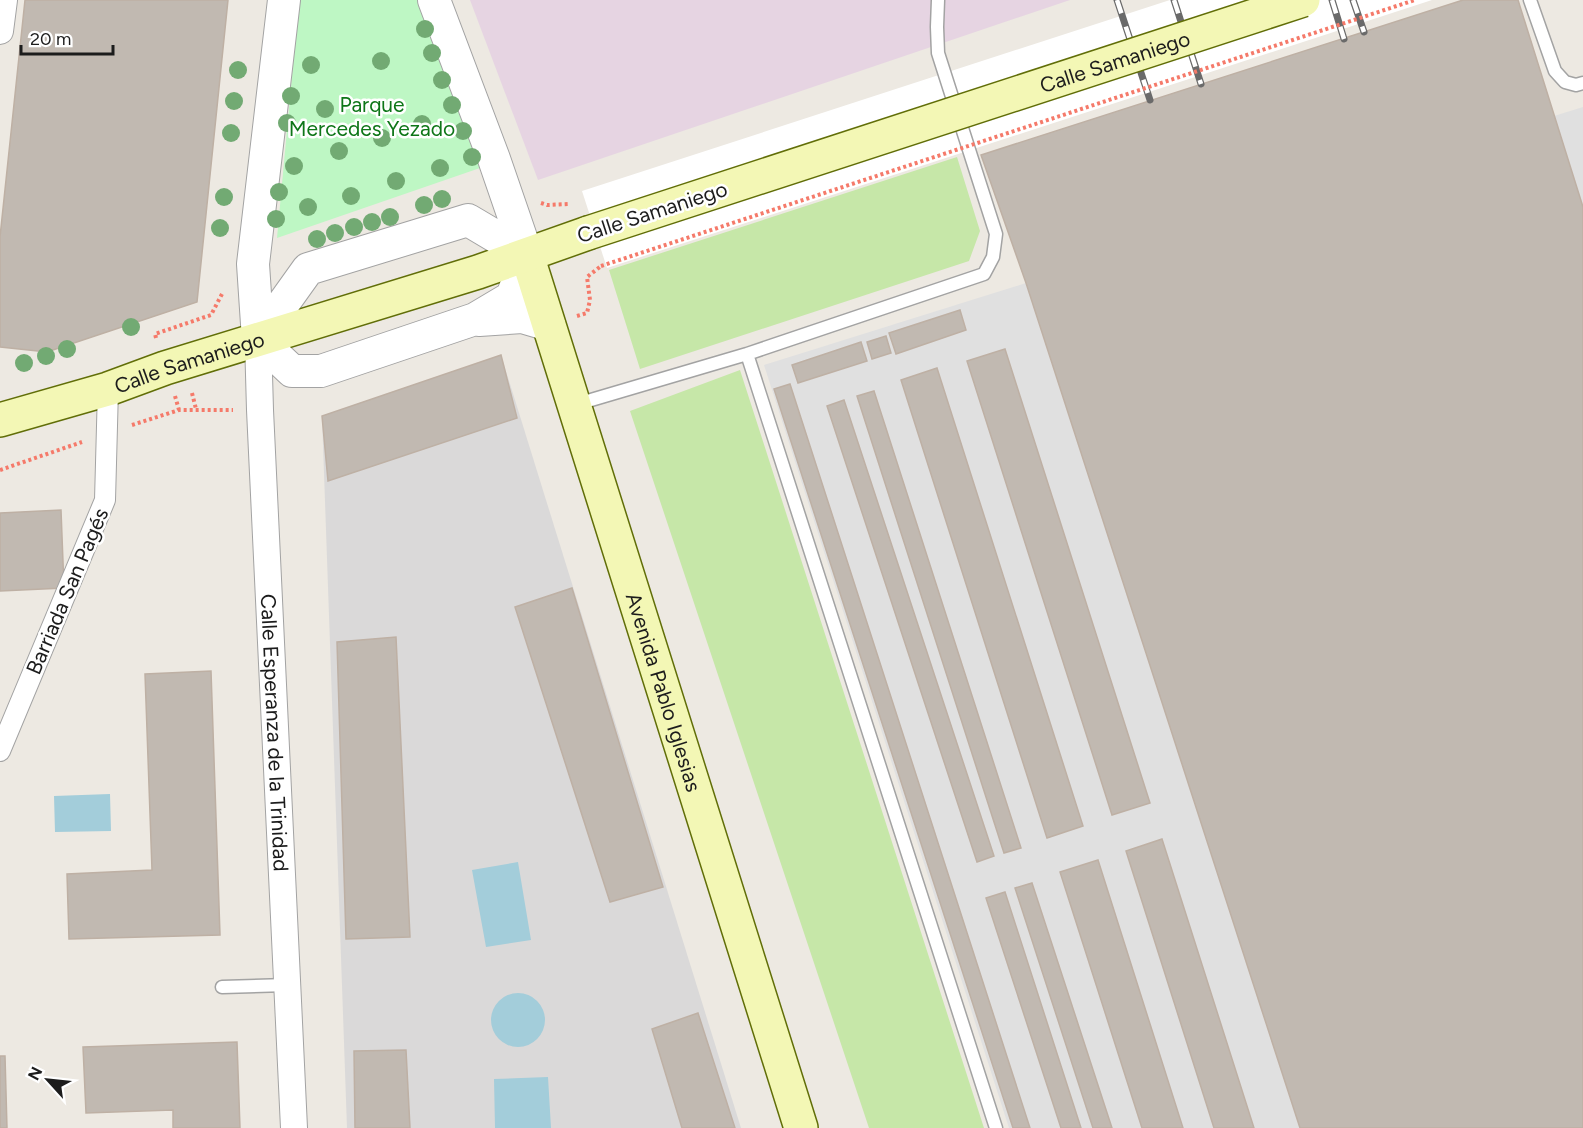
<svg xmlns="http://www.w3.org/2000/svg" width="1583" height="1128" font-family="Figtree,sans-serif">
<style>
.residential{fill:#dad9d9}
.industrial{fill:#e6d4e2}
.grass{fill:#c6e7a8}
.park{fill:#bef7c4}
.parking{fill:#e0e0e0}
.water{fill:#a3cdda}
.pier{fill:#fff}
.building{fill:#c1b9b1;stroke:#beb0a4;stroke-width:1.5}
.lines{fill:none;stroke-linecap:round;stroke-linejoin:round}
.service-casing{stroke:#a3a3a3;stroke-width:15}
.pedestrian-casing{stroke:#a3a3a3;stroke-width:22}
.minor-casing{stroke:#a3a3a3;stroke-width:28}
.tertiary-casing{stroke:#a3a3a3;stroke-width:34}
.secondary-casing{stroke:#616e08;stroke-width:36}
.path{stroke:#f57a6a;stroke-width:4;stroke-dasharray:3 3;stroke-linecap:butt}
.service{stroke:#fff;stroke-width:12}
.pedestrian{stroke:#fff;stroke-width:20}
.minor{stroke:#fff;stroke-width:26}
.tertiary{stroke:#fff;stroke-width:32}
.secondary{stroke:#f3f7b5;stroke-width:33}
.rail-casing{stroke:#6a6a6a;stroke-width:7}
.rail{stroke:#fff;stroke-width:4.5;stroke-dasharray:14;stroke-linecap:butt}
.secondary-bridge-casing{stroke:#616e08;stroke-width:36;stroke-linecap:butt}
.path-bridge{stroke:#f57a6a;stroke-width:4;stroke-dasharray:3 3;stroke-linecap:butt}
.secondary-bridge{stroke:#f3f7b5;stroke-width:33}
.tree{fill:#72aa73}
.labels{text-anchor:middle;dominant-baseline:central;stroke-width:5;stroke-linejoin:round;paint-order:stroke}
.street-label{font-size:21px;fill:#1c1c1c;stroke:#fff}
.park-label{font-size:21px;fill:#0e7618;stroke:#fff}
</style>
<rect width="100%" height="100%" fill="#ede9e2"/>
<!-- residential -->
<path class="residential" d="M 501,355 L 741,1128 L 347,1128 L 322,416 Z"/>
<!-- industrial -->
<path class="industrial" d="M 470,0 L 1070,0 L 538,180 Z"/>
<!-- grass -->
<path class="grass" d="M 957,157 L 980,231 L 969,261 L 640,369 L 609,270 Z
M 740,370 L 984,1128 L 869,1128 L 630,411 Z"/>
<!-- park -->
<path class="park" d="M 299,0 L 418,0 L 480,168 L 277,238 Z"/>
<!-- parking -->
<path class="parking" d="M 1583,107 L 1583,207 L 1554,116 Z
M 1026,283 L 1300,1128 L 1009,1128 L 764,365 Z"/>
<!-- water -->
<path class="water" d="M 110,794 L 111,831 L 55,832 L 54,796 Z
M 518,862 L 531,940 L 486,947 L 472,870 Z
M491 1020a27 27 0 1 1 54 0a27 27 0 1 1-54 0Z
M 548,1077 L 551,1128 L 495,1128 L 494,1079 Z"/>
<!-- pier -->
<path class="pier" d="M 1170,0 L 1432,0 L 607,268 L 582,191 Z"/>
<!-- building -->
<path class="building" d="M 25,0 L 228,0 L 197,302 L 47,352 L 0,347 L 0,237 Z
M 1463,0 L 1518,0 L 1583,207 L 1583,1128 L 1300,1128 L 1026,283 L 981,155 Z
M 960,310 L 966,330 L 896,354 L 889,333 Z
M 886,336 L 891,353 L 872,359 L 867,342 Z
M 861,342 L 867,361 L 798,383 L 792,365 Z
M 1005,349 L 1150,803 L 1112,815 L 967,361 Z
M 501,355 L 517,418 L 328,481 L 322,416 Z
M 937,368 L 1083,826 L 1047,838 L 901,380 Z
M 790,384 L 1030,1128 L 1013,1128 L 774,389 Z
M 874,391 L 1021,848 L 1004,853 L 857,396 Z
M 844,400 L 994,856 L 977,862 L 827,406 Z
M 61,510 L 64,588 L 0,591 L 0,513 Z
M 572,588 L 663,887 L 610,902 L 515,607 Z
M 396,637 L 410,937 L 346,939 L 337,642 Z
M 211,671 L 220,935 L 69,939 L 67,874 L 152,870 L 145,674 Z
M 1162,839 L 1254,1128 L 1214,1128 L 1126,851 Z
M 1098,860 L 1183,1128 L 1142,1128 L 1060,872 Z
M 1032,883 L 1112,1128 L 1093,1128 L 1015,888 Z
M 1005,892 L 1081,1128 L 1061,1128 L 986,898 Z
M 698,1013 L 735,1128 L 682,1128 L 652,1029 Z
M 237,1042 L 240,1128 L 173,1128 L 173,1110 L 86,1113 L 83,1047 Z
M 406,1050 L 410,1128 L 355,1128 L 354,1051 Z
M 0,1056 L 5,1056 L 7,1128 L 0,1128 Z"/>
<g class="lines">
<defs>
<path id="service" d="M 1530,0 L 1555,71 L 1565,82 L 1576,85 L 1583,83
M 747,354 L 996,1128
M 574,405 L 747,354 L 984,274 L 993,257 L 996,234 L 938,53 L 937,27 L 938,0
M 222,987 L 287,985"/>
<path id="pedestrian" d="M 0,751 L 105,500 L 108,389"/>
<g id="minor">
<path d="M 0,31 L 4,0"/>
<path id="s1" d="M 258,339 L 260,410 L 294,1128"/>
</g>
<path id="tertiary" d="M 434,0 L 494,159 L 527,255
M 479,320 L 522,317 L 549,325
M 258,339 L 253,264 L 284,0
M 258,339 L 292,371 L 321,371 L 475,319 L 512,297 L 527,255
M 258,339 L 308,269 L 468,220 L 527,255"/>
<g id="secondary">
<path id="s2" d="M 527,255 L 801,1128"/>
<path id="s3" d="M 0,420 L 108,389 L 165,368 L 478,272 L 588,233"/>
</g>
</defs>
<!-- service casing -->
<use href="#service" class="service-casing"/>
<!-- pedestrian casing -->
<use href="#pedestrian" class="pedestrian-casing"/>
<!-- minor casing -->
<use href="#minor" class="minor-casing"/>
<!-- tertiary casing -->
<use href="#tertiary" class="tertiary-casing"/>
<!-- secondary casing -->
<use href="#secondary" class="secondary-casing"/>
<!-- path -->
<path class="path" d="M 541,203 L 547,205 L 569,204
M 577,316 L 587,313 L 590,300 L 587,277 L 601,266
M 156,338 L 155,334 L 211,315 L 223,292
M 192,393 L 196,409
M 175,396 L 179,410
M 132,425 L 179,410 L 233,410
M 0,470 L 82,442"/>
<!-- service -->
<use href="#service" class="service"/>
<!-- pedestrian -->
<use href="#pedestrian" class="pedestrian"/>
<!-- minor -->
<use href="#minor" class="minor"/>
<!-- tertiary -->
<use href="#tertiary" class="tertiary"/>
<!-- secondary -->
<use href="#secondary" class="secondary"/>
<defs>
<path id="rail" d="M 1117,0 L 1150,100
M 1174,0 L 1201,84
M 1332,0 L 1344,39
M 1353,0 L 1364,32"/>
</defs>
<!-- rail casing -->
<use href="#rail" class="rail-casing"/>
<!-- rail -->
<use href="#rail" class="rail"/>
<defs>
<g id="secondary-bridge">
<path id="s4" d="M 588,233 L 1303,0"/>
</g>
</defs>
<!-- secondary-bridge casing -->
<use href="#secondary-bridge" class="secondary-bridge-casing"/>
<!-- path-bridge -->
<path class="path-bridge" d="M 601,266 L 1415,0"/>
<!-- secondary-bridge -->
<use href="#secondary-bridge" class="secondary-bridge"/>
</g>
<!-- trees -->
<g class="tree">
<circle cx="425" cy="29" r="9"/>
<circle cx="432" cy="53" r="9"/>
<circle cx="381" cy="61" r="9"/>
<circle cx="311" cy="65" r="9"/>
<circle cx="238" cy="70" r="9"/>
<circle cx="442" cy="80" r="9"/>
<circle cx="291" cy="96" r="9"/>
<circle cx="234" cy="101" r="9"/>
<circle cx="452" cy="105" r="9"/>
<circle cx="325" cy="109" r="9"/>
<circle cx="287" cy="123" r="9"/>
<circle cx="422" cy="124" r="9"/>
<circle cx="463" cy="131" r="9"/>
<circle cx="231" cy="133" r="9"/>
<circle cx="382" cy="138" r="9"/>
<circle cx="339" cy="151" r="9"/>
<circle cx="472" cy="157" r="9"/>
<circle cx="294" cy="166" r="9"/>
<circle cx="440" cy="168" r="9"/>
<circle cx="396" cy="181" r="9"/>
<circle cx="279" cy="192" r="9"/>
<circle cx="351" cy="196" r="9"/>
<circle cx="224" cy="197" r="9"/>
<circle cx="442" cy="199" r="9"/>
<circle cx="424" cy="205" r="9"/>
<circle cx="308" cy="207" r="9"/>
<circle cx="390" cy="217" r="9"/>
<circle cx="276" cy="219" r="9"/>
<circle cx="372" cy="222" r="9"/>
<circle cx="354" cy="227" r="9"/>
<circle cx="220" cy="228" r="9"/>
<circle cx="335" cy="233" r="9"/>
<circle cx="317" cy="239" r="9"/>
<circle cx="131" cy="327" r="9"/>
<circle cx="67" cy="349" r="9"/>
<circle cx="46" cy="356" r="9"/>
<circle cx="24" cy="363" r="9"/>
</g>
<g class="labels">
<!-- street labels -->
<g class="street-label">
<text stroke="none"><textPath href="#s4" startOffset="554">Calle Samaniego</textPath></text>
<text transform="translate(652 212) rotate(-18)">Calle Samaniego</text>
<text stroke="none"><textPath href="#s3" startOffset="198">Calle Samaniego</textPath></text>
<text transform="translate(67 591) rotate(-67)">Barriada San Pagés</text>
<text stroke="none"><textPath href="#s2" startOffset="458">Avenida Pablo Iglesias</textPath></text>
<text stroke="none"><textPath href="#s1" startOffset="394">Calle Esperanza de la Trinidad</textPath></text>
</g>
<!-- park labels -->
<g class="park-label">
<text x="372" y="104">Parque<tspan x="372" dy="24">Mercedes Yezado</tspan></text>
</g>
</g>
<!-- north arrow -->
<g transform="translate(48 1080) rotate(297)" stroke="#ffffff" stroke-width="4.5" paint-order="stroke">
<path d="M0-4.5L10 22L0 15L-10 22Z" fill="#1c1c1c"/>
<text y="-9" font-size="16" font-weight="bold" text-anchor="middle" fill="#1c1c1c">N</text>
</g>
<!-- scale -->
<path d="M21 45v9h92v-9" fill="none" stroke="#1c1c1c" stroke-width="3"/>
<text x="30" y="45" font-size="18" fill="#1c1c1c" stroke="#ffffff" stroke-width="4.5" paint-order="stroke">20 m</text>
</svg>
